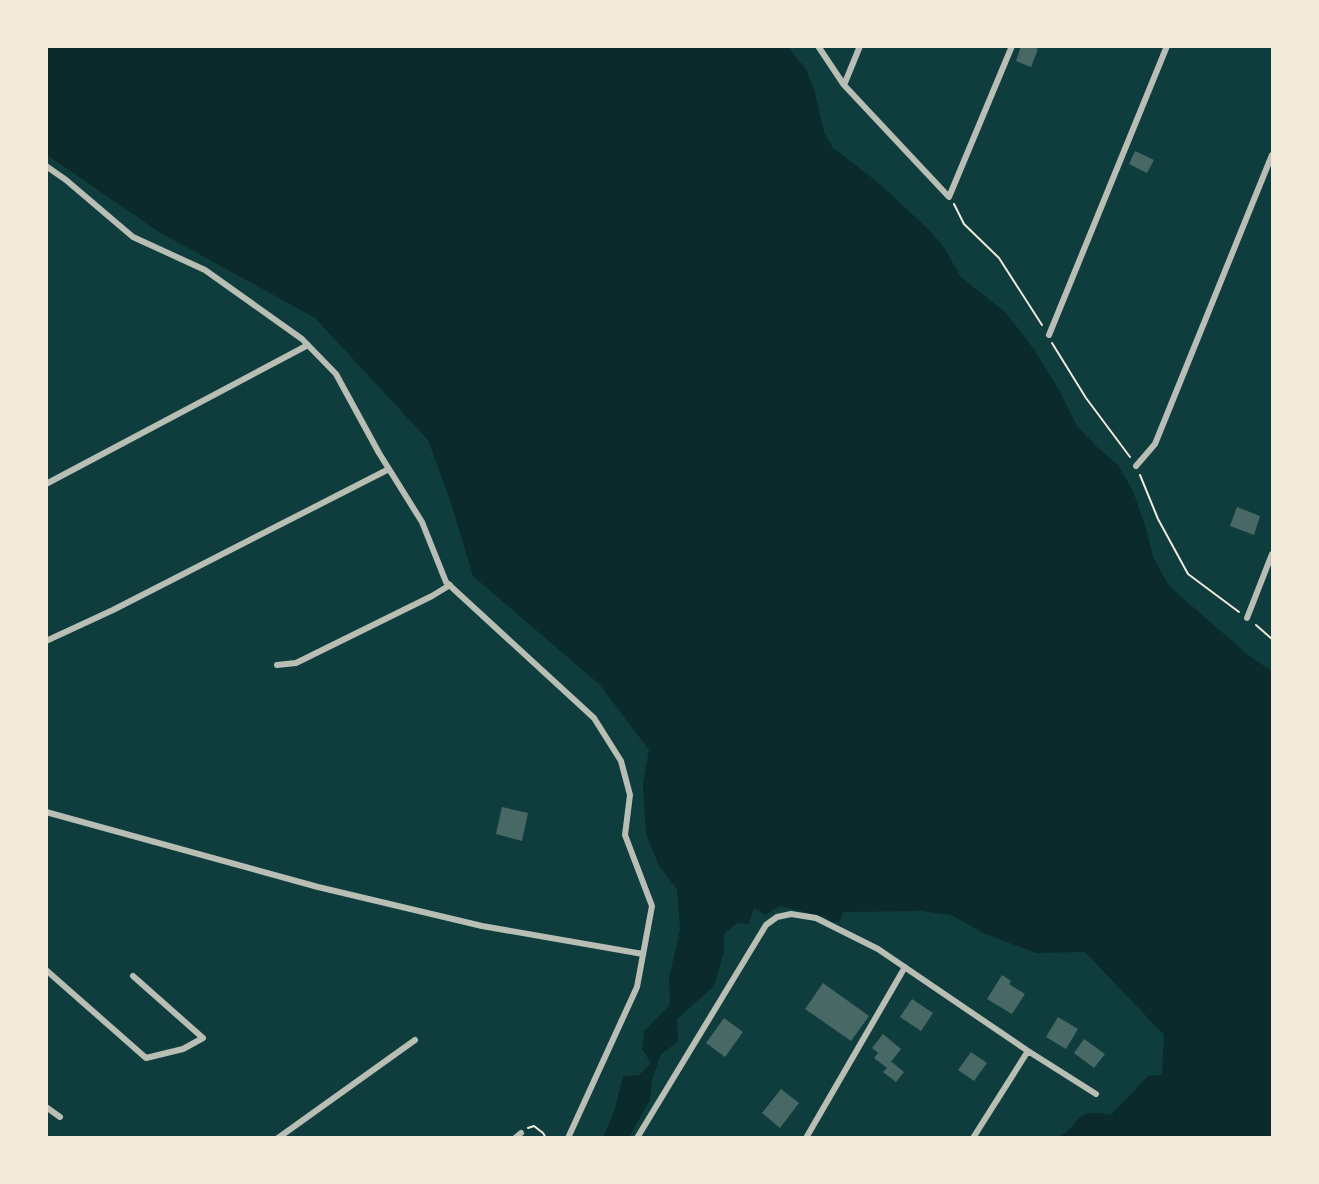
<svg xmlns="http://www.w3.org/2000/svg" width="1319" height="1184" font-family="'Work Sans',sans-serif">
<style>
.water{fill:#0a2a2b}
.building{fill:#486865}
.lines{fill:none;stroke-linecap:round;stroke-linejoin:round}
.path{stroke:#f1e9da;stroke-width:2}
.minor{stroke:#b8beb3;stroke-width:6}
</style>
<rect width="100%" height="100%" fill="#0f3d3e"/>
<!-- water -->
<path class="water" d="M 47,47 L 788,47 L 805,68 L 814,88 L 824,132 L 833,148 L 880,184 L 930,231 L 943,246 L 961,277 L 1005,312 L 1034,349 L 1059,390 L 1077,426 L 1096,446 L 1118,465 L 1133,491 L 1146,528 L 1153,557 L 1169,586 L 1248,655 L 1272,671 L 1272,1137 L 1058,1137 C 1073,1132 1075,1114 1092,1113 C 1098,1112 1105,1114 1111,1115 L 1148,1076 L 1162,1075 L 1164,1035 L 1085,952 L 1036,953 L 983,933 L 951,915 L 922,911 L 843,912 L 839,922 L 832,922 L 825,917 L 780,906 L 765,915 L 754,908 L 749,924 L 737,923 L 724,934 L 724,952 L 714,986 L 677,1019 L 678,1042 L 661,1054 L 652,1080 L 650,1100 L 629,1137 L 603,1137 L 614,1112 L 623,1076 L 639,1075 L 651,1063 L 642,1049 L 644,1031 L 670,1005 L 669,979 L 680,929 L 677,889 L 659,866 L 646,834 L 643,783 L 649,750 L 599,684 L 473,576 L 450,500 L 428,440 L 315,318 L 159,232 L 47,155 Z"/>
<!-- building -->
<path class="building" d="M 1021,46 L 1031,46 L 1038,49 L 1031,67 L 1016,61 Z
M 1135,151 L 1154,160 L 1147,173 L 1129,164 Z
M 1237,507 L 1260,516 L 1254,535 L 1230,526 Z
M 502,807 L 528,813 L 522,841 L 496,834 Z
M 1002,975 L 1011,981 L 1009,984 L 1025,994 L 1012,1014 L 987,999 Z
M 823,983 L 869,1016 L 851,1041 L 805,1009 Z
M 912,999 L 933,1013 L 921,1031 L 900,1017 Z
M 1058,1017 L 1078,1029 L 1066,1049 L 1046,1037 Z
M 724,1018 L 743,1032 L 725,1057 L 706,1043 Z
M 883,1034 L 901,1049 L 890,1063 L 892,1062 L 904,1072 L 896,1082 L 883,1072 L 887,1068 L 874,1058 L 878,1053 L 886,1059 L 872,1048 Z
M 1084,1039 L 1105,1054 L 1094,1068 L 1074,1053 Z
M 971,1052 L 987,1063 L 974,1081 L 958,1070 Z
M 781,1089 L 799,1103 L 780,1128 L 762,1113 Z"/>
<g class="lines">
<!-- path -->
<path class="path" d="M 954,204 L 964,224 L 999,258 L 1042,325
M 1052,343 L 1086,398 L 1130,457
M 1140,475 L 1158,519 L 1188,574 L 1239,612
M 1256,625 L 1272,639
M 528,1128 L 534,1126 L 543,1133 L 546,1138"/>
<!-- minor -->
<path class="minor" d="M 818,46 L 844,85 L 949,197 L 1012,46
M 844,85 L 860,46
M 46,166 L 66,180 L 133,237 L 205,270 L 302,339 L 336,374 L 379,453 L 422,522 L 446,582 L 594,718 L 621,761 L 630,795 L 625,835 L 652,906 L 637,987 L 568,1138
M 1049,335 L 1167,46
M 1136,466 L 1155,444 L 1272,155
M 46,484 L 308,345
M 1247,618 L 1272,554
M 46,641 L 113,610 L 389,469
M 277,665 L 296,663 L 432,596 L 450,585
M 46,812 L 318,887 L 482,926 L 643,954
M 46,970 L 146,1058 L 183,1049 L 203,1038 L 133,976
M 46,1107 L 60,1117
M 278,1138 L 415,1040
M 515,1138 L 521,1133
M 637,1138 L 766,925 L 777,917 L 791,914 L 816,918 L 878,949 L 1028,1051 L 1096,1094
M 806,1138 L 905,967
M 973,1138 L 1028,1051"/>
</g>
<!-- border -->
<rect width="1319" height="1184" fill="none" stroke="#f1e9da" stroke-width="96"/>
</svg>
